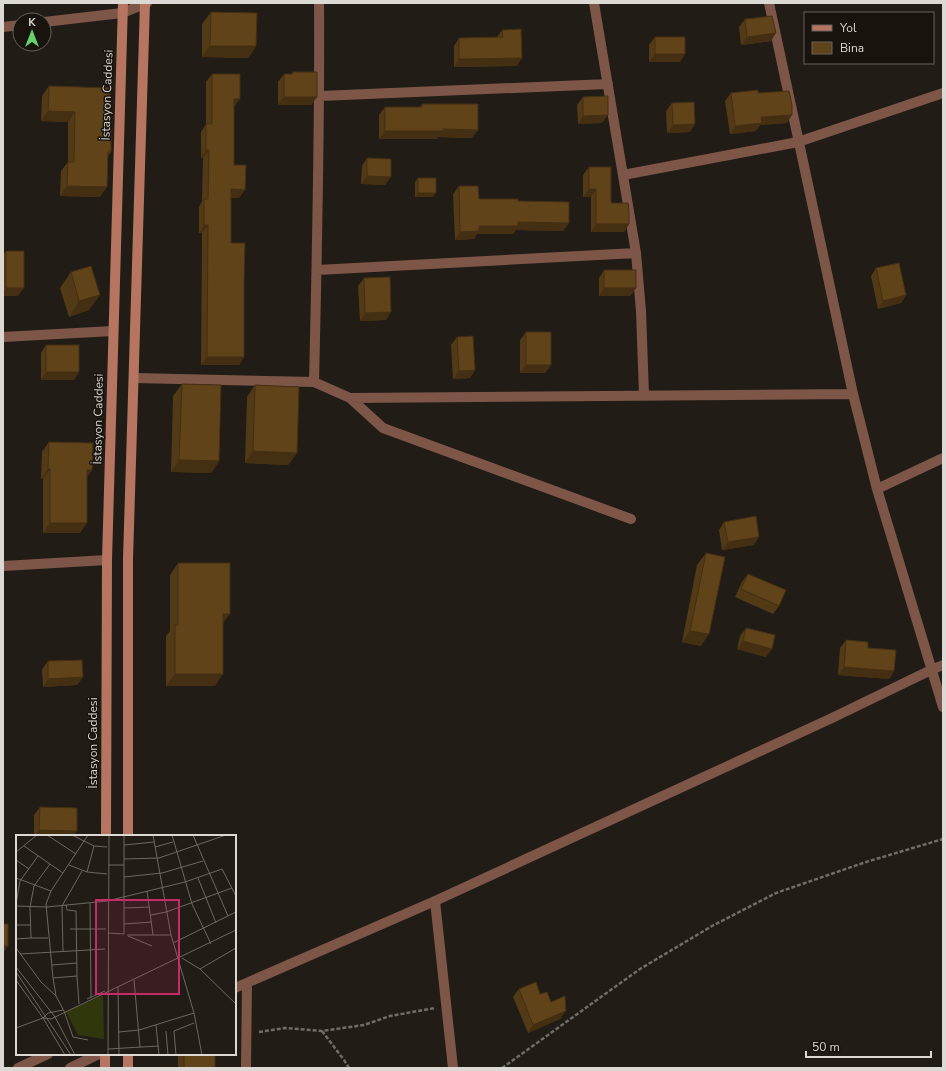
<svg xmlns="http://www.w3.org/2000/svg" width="946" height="1071" font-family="'Nunito Sans',sans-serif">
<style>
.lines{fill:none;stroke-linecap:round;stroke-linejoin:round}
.path{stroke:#706c67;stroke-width:2.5;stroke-dasharray:4 2;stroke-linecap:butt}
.minor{stroke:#7e5648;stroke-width:10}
.tertiary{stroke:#7e5648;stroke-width:10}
.secondary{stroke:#b67560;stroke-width:10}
.wall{fill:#533a16}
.shaded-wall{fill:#442f12}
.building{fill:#61431a;stroke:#442f12}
.labels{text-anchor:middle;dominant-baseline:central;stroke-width:3;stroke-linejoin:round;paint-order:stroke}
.street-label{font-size:12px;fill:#dcd9d5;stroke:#18130d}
.inset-road{fill:none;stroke:#6c6862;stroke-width:1}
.view{fill:#c52b67;fill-opacity:0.15;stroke:#c52b67;stroke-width:2}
.inset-edge{fill:none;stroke:#dcd9d5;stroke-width:2}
</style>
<rect width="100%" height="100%" fill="#211c16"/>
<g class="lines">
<!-- path -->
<path class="path" d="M 322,1031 L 344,1060 L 349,1068
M 259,1032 L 285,1028 L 322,1031 L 364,1025 L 390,1016 L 435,1008
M 502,1068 L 640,969 L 712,926 L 776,893 L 866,862 L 943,839"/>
<!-- minor -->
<path class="minor" d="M 594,3 L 636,253 L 641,311 L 644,395
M 769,3 L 853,394 L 877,489 L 943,707
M 44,22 L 122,13 L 147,3
M 3,27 L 20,25
M 320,96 L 608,84
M 623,175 L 798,142 L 943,93
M 317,270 L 636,253
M 3,337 L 113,331
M 134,378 L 314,382 C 317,256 320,129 319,3
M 314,382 L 350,398 L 383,428 L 631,519
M 350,398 L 853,394
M 877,489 L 943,458
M 3,566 L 107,560
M 435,901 L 453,1068
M 235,988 L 435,901 L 832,718 L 931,670 L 943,665
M 246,1068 L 247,983"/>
<!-- tertiary -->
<path class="tertiary" d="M 18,1068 L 48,1054
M 70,1068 L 99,1054"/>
<!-- secondary -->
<path class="secondary" d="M 106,836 L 107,560 L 123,3
M 128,836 L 128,559 L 145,3
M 105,1054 L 105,1068
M 128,1054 L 128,1068"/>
</g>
<!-- wall -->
<path class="wall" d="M 211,12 L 256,46 L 248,58 L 202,57 L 202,24 Z
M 745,19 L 771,41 L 741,45 L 739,27 Z
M 502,30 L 517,66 L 454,67 L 454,46 L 459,38 L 497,37 Z
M 655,37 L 685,54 L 680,62 L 649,62 L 649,45 Z
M 293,72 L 317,97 L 311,105 L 278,105 L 278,82 L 284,74 L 291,74 Z
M 212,74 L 234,107 L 234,165 L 239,198 L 231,198 L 231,243 L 244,283 L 244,357 L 239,365 L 201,365 L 202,233 L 199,233 L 199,207 L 202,201 L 203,158 L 201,158 L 201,132 L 206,124 L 206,82 Z
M 49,86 L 109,127 L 111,152 L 108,156 L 100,197 L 60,196 L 61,171 L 68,162 L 68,122 L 41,121 L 42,96 Z
M 731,93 L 758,93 L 787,123 L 760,125 L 756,131 L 730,134 L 725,101 Z
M 583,97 L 602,123 L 578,124 L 577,105 Z
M 672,103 L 690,132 L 667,133 L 666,111 Z
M 422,104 L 472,138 L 438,137 L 437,139 L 379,139 L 379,115 L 385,107 L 420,107 Z
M 367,158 L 385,185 L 361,184 L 362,166 Z
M 589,167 L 611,203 L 629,224 L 624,232 L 591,232 L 591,197 L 583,197 L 583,175 Z
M 418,178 L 433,197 L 415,197 L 415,182 Z
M 459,186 L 479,199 L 518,201 L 569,223 L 563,231 L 516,230 L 513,234 L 477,234 L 474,239 L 455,240 L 453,194 Z
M 6,251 L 18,296 L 3,296 L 3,255 Z
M 876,268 L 906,295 L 901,303 L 878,309 L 871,276 Z
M 604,270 L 636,288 L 630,296 L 599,296 L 599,278 Z
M 71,272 L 89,310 L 69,317 L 60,288 Z
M 364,278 L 386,320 L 360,321 L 358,286 Z
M 526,332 L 551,365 L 545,373 L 520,373 L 520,340 Z
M 457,337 L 475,370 L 470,378 L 453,379 L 451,345 Z
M 46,345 L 79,372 L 74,380 L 41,380 L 41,353 Z
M 182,384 L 219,461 L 211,473 L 171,472 L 173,396 Z
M 255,385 L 297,453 L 288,465 L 245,463 L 247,397 Z
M 49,442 L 92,470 L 87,477 L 80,533 L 43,533 L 43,479 L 41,479 L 42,452 Z
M 724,522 L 754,545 L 722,550 L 719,530 Z
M 706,553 L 701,646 L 682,642 L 697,565 Z
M 178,563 L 223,623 L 215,686 L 166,686 L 166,636 L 170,631 L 170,575 Z
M 748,574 L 779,606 L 773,614 L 735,597 L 742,582 Z
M 746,628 L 766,657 L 737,649 L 740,636 Z
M 846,640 L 868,648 L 894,671 L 889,679 L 838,675 L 840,648 Z
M 48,661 L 83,677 L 77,685 L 43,687 L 42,669 Z
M 40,807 L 77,831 L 73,836 L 34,836 L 34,815 Z
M 519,989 L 540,994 L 560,1019 L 528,1033 L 513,997 Z
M 178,1054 L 215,1054 L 215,1068 L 178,1068 Z"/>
<!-- shaded-wall -->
<path class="shaded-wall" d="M 776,33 L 771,41 L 741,45 L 747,37 Z
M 210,46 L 256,46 L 248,58 L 202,57 Z
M 655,54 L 685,54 L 680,62 L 649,62 Z
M 522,58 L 517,66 L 454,67 L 459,59 Z
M 284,97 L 317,97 L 311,105 L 278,105 Z
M 234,99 L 240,99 L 234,107 Z
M 48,111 L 75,112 L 68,122 L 41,121 Z
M 608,115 L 602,123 L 578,124 L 583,116 Z
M 792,115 L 787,123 L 760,125 L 756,131 L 730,134 L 735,126 L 761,117 Z
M 695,124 L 690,132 L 667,133 L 673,125 Z
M 443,129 L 478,130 L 472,138 L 438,137 L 437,139 L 379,139 L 385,131 Z
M 206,150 L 209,150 L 203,158 L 201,158 Z
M 367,176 L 391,177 L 385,185 L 361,184 Z
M 67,186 L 107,187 L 100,197 L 60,196 Z
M 231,189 L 245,190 L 239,198 L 225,197 Z
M 589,189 L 596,189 L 591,197 L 583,197 Z
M 418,193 L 436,193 L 433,197 L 415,197 Z
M 518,222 L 569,223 L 563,231 L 516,230 L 513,234 L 477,234 L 474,239 L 455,240 L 460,232 L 479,226 Z
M 596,224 L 629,224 L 624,232 L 591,232 Z
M 204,225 L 208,225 L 202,233 L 199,233 Z
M 6,288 L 24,288 L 18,296 L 3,296 L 3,292 Z
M 604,288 L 636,288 L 630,296 L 599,296 Z
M 100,295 L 89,310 L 69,317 L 79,301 Z
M 906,295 L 901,303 L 878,309 L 883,301 Z
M 391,312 L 386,320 L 360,321 L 365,313 Z
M 207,357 L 244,357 L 239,365 L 201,365 Z
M 526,365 L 551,365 L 545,373 L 520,373 Z
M 475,370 L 470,378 L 453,379 L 459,371 Z
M 46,372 L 79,372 L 74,380 L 41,380 Z
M 253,451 L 297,453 L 288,465 L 245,463 Z
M 179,460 L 219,461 L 211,473 L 171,472 Z
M 48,469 L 50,469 L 43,479 L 41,479 Z
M 87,470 L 92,470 L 85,480 Z
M 50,523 L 87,523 L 80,533 L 43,533 Z
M 759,537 L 754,545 L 722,550 L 728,542 Z
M 223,614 L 230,614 L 221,626 Z
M 690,631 L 709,634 L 701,646 L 682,642 Z
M 743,641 L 772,649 L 766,657 L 737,649 Z
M 844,667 L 894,671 L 889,679 L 838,675 Z
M 175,674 L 223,674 L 215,686 L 166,686 Z
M 83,677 L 77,685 L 43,687 L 48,679 Z
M 39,830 L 77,831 L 73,836 L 35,836 Z
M 3,946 L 8,946 L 3,953 Z
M 566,1011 L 560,1019 L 528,1033 L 533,1025 Z"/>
<!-- building -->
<path class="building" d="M 211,12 L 257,13 L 256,46 L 210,46 Z
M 772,16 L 776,33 L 747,37 L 745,19 Z
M 521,29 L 522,58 L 459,59 L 459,38 L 503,37 L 502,30 Z
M 655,37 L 685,37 L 685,54 L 655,54 Z
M 293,72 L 317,72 L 317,97 L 284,97 L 284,74 L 293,74 Z
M 212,74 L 240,74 L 240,99 L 234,99 L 234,165 L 246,165 L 245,190 L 231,189 L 231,243 L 245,243 L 244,283 L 244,357 L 207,357 L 208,225 L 204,225 L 204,199 L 208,199 L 209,150 L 206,150 L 206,124 L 212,124 Z
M 49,86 L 110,88 L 109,127 L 111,127 L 111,152 L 108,152 L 107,187 L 67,186 L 68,162 L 74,162 L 75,112 L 48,111 Z
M 758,90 L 758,93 L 789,91 L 792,105 L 792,115 L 761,117 L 762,123 L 735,126 L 731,93 Z
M 608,96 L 608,115 L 583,116 L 583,97 Z
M 694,102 L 695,124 L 673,125 L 672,103 Z
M 422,104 L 478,104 L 478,130 L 443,129 L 443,131 L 385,131 L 385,107 L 422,107 Z
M 367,158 L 391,159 L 391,177 L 367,176 Z
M 589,167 L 611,167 L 611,203 L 628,203 L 629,211 L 629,224 L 596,224 L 596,189 L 589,189 Z
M 418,178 L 436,178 L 436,193 L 418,193 Z
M 459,186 L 478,186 L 479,199 L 518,199 L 518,201 L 569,202 L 569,223 L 518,222 L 518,226 L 479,226 L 479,231 L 460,232 Z
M 6,251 L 24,251 L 24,288 L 6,288 Z
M 899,263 L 906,295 L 883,301 L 876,268 Z
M 91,266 L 100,295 L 79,301 L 71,272 Z
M 604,270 L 636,270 L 636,288 L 604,288 Z
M 390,277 L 391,312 L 365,313 L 364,278 Z
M 526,332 L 551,332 L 551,365 L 526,365 Z
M 473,336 L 475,370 L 459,371 L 457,337 Z
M 46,345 L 79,345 L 79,372 L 46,372 Z
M 182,384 L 221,385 L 219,461 L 179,460 Z
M 255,385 L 299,387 L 297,453 L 253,451 Z
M 49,442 L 93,443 L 92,470 L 87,470 L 87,523 L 50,523 L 50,469 L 48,469 Z
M 756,516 L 759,537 L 728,542 L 724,522 Z
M 706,553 L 725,557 L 709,634 L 690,631 Z
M 178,563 L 230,563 L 230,614 L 223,614 L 223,674 L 175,674 L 175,625 L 178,625 Z
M 748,574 L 786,590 L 779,606 L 741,589 Z
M 746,628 L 775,635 L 772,649 L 743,641 Z
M 846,640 L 868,642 L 868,648 L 896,650 L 894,671 L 844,667 Z
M 82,660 L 83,677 L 48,679 L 48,661 Z
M 40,807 L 77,808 L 77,831 L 39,830 Z
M 3,924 L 8,924 L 8,946 L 3,946 Z
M 536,982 L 540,994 L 547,992 L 551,1002 L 565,996 L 566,1011 L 533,1025 L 519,989 Z
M 184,1054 L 215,1054 L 215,1068 L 184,1068 Z"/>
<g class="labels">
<!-- street labels -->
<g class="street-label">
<text transform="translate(107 95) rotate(-88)">İstasyon Caddesi</text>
<text transform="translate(98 419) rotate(-89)">İstasyon Caddesi</text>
<text transform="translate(93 743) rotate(-90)">İstasyon Caddesi</text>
</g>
</g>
<!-- overview -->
<g transform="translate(16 835)">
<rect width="220" height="220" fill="#211c16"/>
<path d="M 87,160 L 88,204 L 62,200 L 50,177 Z" fill="#31370d"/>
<path class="inset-road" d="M 31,0 L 60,19M 56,0 L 78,11 L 91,12M 137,0 L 155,100 L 178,178 L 186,220M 156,0 L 176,69 L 195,109M 177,0 L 212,81M 108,10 L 138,7M 8,11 L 47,38M 139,12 L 157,7M 0,17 L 21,0M 108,24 L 143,23 L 210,0M 0,25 L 13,34M 53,30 L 71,37 L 78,11M 92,30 L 108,30M 71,37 L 91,39M 108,42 L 146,38 L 187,26M 0,43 L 35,56M 182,43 L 200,88M 131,56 L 137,100M 74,68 L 75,163M 0,69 L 4,46 L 22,21M 0,71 L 31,72 L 91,66 L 169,47 L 206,34 L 220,61M 108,73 L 134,72M 135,80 L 150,77 L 216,53M 108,89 L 136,87M 0,90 L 14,90M 54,94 L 90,94M 92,98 L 108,99 L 108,0M 111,100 L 155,100M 112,101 L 136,111M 32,103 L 15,103 L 14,72 L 18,51 L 34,29M 0,104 L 15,103M 157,108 L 220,77M 0,113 L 25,147 L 40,161M 47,116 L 46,71 L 66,36M 4,119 L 89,114M 166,123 L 184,134 L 220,169M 36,130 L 61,128M 0,132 L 39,182 L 59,220M 184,134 L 220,113M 0,137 L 55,220M 61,141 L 63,169M 37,143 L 61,141 L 60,76 L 51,75 L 50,70M 0,145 L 27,183M 118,145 L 124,212M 102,152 L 103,220M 71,164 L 89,156M 47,175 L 32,178 L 27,183 L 49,220M 48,176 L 40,161 L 37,143 L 30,69 L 35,56 L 72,0M 48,176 L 57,202 L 72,205M 140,190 L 143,220M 0,193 L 27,183 L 35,184 L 220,95M 150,196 L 152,220M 103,197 L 123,195 L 178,178M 92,214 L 143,211M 92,220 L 93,0M 160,220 L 158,196 L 178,188"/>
<path class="view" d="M 80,65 L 163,65 L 163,159 L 80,159 Z"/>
<rect width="220" height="220" class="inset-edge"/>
</g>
<!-- border -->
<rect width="946" height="1071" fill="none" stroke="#dcd9d5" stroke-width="8"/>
<!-- legend -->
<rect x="804" y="12" width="130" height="52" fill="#18130d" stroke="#66625d"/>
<rect x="812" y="25" width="20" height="6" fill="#b67560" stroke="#66625d"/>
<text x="840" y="32" font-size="12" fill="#dcd9d5">Yol</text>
<rect x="812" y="42" width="20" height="12" fill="#61431a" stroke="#66625d"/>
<text x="840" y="52" font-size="12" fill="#dcd9d5">Bina</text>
<!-- north arrow -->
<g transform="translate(32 32)"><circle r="19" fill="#18130d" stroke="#66625d"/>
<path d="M0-3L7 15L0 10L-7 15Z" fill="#62d469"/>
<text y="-6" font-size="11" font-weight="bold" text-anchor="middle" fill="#dcd9d5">K</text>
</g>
<!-- scale -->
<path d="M806 1051v6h125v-6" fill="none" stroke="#dcd9d5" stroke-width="2"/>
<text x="812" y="1051" font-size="12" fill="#dcd9d5" stroke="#18130d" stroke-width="3" paint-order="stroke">50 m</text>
</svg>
